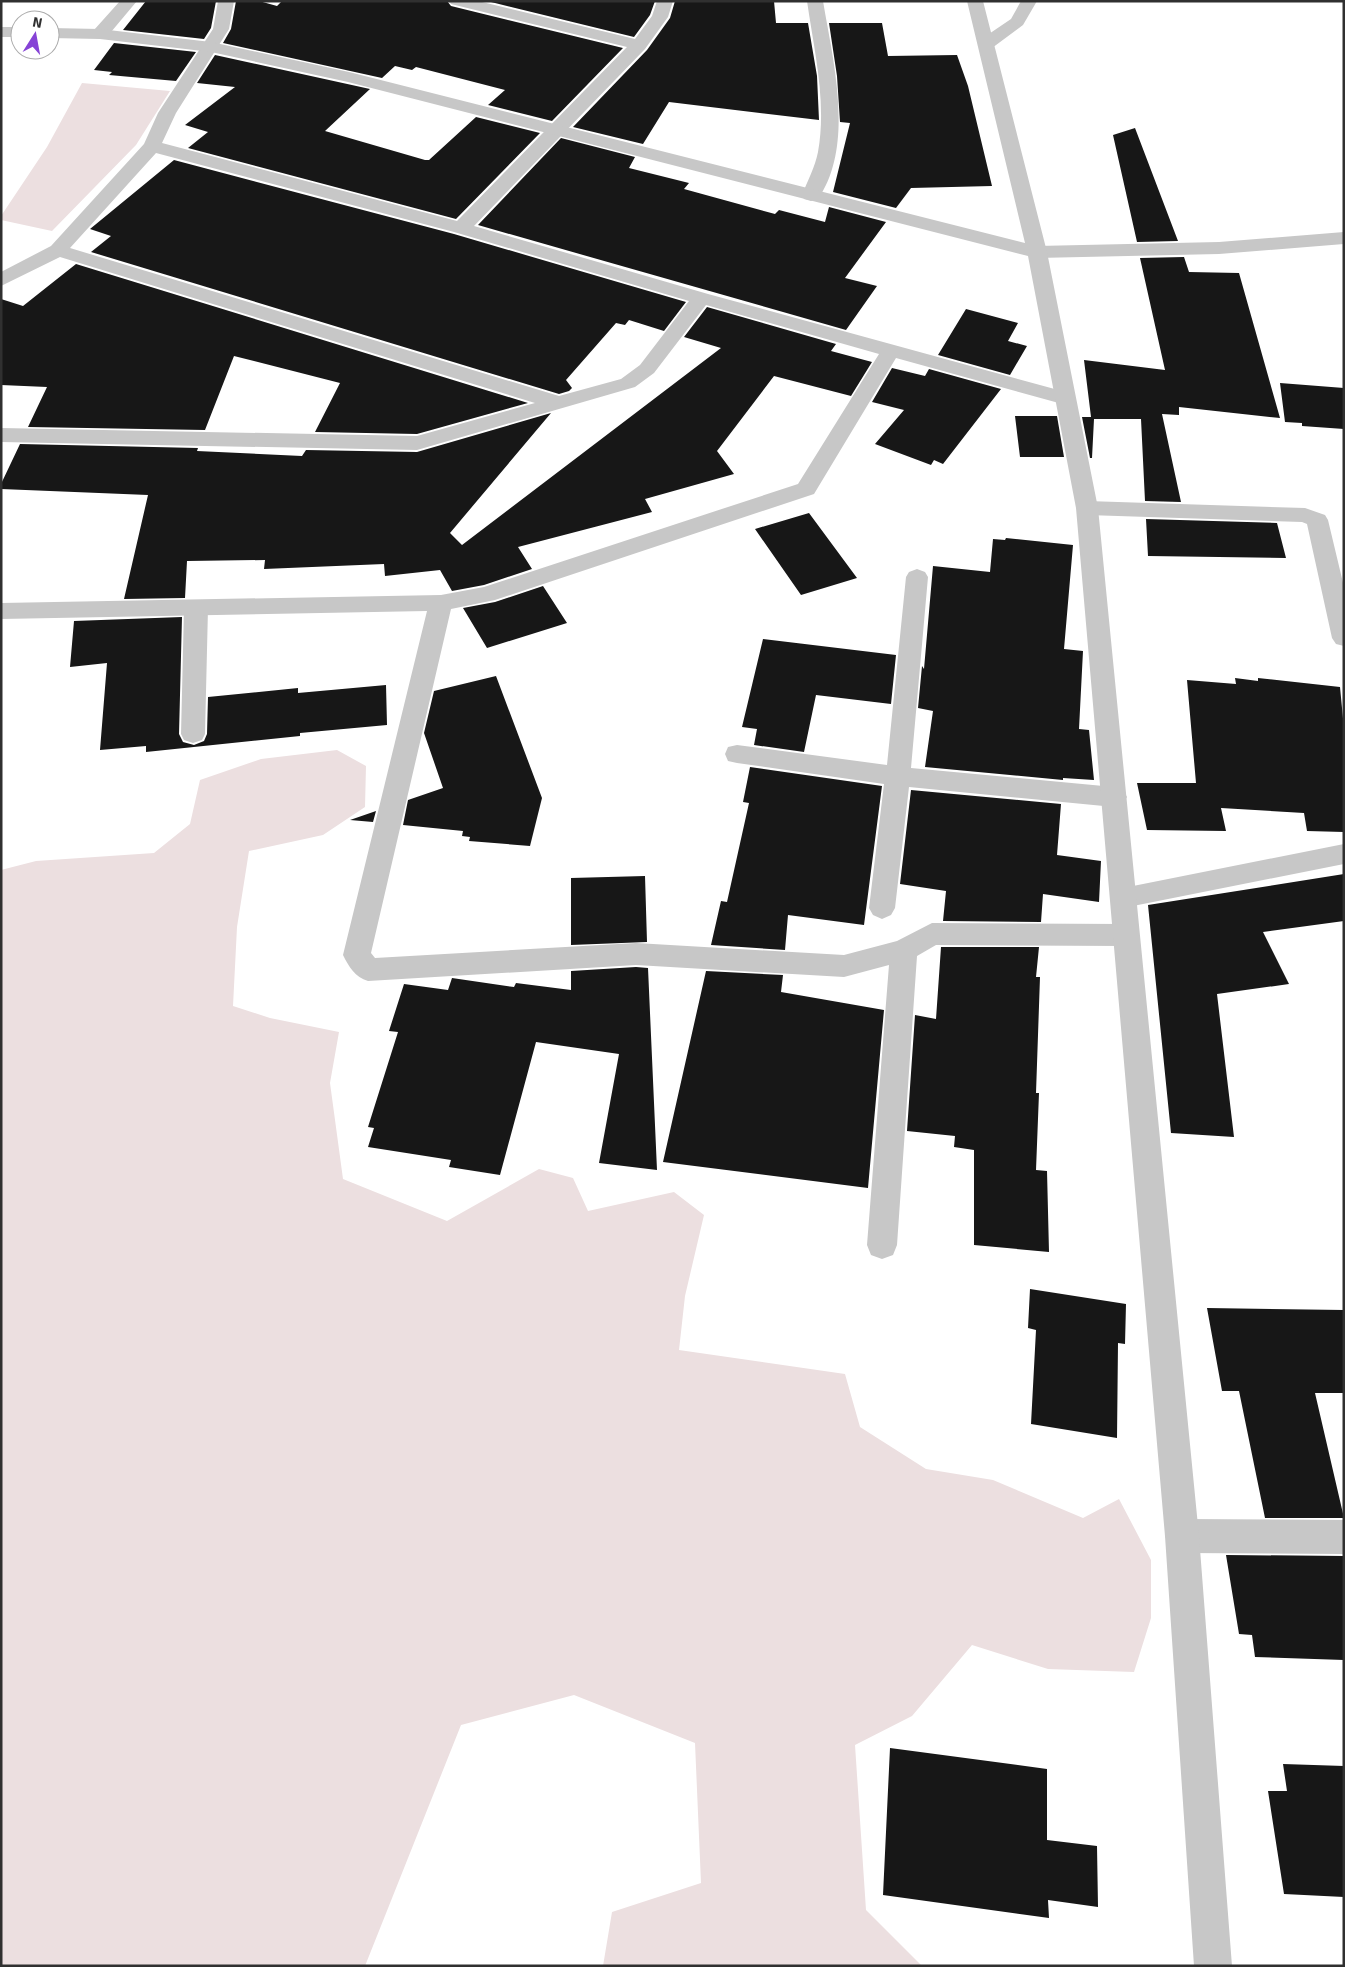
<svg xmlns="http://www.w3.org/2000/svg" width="1345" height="1967" font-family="Signika,sans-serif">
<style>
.green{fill:#ecdfe0}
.building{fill:#171717}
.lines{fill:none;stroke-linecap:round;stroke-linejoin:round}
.service{fill:#c7c7c7;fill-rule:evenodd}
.minor{fill:#c7c7c7;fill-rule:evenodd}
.tertiary{fill:#c7c7c7;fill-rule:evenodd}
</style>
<rect width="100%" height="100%" fill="#fff"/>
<!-- green -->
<path class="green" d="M 82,83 L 170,91 L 136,145 L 52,231 L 1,220 L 1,216 L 47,147 Z
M 337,750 L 366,766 L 365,807 L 323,835 L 249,851 L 237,927 L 233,1006 L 270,1018 L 339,1032 L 330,1083 L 343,1179 L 447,1221 L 539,1169 L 573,1178 L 588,1211 L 674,1192 L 704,1215 L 685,1296 L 679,1350 L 845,1374 L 860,1427 L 926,1469 L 993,1480 L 1083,1518 L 1119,1499 L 1151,1560 L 1151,1618 L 1134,1672 L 1048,1669 L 972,1645 L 912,1716 L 855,1745 L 866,1910 L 922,1966 L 603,1966 L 612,1912 L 701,1883 L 695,1743 L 574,1695 L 461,1725 L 365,1966 L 1,1966 L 1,870 L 36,861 L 154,853 L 190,824 L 200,780 L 261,759 Z"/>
<!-- building -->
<path class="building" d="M 146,1 L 216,1 L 211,28 L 204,39 L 123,30 Z
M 236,1 L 259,1 L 277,6 L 282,1 L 447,1 L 451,6 L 623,48 L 552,121 L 488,105 L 505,90 L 416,67 L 412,70 L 395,66 L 382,78 L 223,43 L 231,29 Z
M 487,1 L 655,1 L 650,15 L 634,37 Z
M 675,1 L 774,1 L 776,23 L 808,23 L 817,76 L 819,120 L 669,102 L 643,144 L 573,127 L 647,50 L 670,18 Z
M 829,23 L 882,23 L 888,56 L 957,55 L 968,86 L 992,186 L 911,188 L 896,208 L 833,192 L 850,123 L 840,122 L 837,76 Z
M 114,43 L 196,52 L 176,81 L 109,75 L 112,72 L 94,70 Z
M 215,55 L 370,89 L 325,131 L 425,160 L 429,160 L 476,117 L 540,133 L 456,219 L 188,148 L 208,132 L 185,125 L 235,87 L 197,83 Z
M 1135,128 L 1178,241 L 1137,242 L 1113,135 Z
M 561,138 L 635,157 L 629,168 L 689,183 L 684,189 L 775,214 L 779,210 L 825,222 L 829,207 L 886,222 L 845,278 L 877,286 L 846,330 L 478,225 Z
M 174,160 L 454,234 L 686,302 L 664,331 L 629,320 L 625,325 L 616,323 L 566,380 L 572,388 L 569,391 L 559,394 L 91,252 L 111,236 L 90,229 Z
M 1184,257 L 1189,272 L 1239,273 L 1280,418 L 1179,407 L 1179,415 L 1162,414 L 1181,502 L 1145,501 L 1141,419 L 1094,419 L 1092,458 L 1090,458 L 1082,417 L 1091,417 L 1084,360 L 1165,370 L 1140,258 Z
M 76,264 L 528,403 L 417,434 L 315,432 L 340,383 L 234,356 L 205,430 L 28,427 L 47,387 L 1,385 L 1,299 L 23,306 Z
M 707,307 L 836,344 L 831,351 L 872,362 L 851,396 L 774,376 L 717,451 L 734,474 L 645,499 L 652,512 L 518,547 L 532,569 L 484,585 L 452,591 L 440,570 L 385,576 L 384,564 L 264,569 L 265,560 L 187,561 L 185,598 L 124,599 L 148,495 L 1,489 L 1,484 L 20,444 L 198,448 L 197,451 L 302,456 L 306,450 L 417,452 L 551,413 L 450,533 L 462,545 L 721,348 L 684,337 Z
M 966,309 L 1018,323 L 1008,341 L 1027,346 L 1010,375 L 938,355 Z
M 892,368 L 925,376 L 929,369 L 1001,389 L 943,464 L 934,460 L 931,465 L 875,444 L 904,410 L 872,402 Z
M 1280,383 L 1344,388 L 1344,429 L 1302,426 L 1302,423 L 1285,422 Z
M 1015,416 L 1057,416 L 1064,457 L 1020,457 Z
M 809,513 L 857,578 L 801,595 L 755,529 Z
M 1146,519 L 1277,523 L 1286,558 L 1148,556 Z
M 1006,538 L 1073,545 L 1064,649 L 1083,651 L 1079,729 L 1089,730 L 1094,780 L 1063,778 L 1063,780 L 925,767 L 933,711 L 918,708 L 922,666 L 924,669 L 933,566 L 990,572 L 993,539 L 1005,540 Z
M 543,586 L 567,623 L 487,648 L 463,608 L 495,602 Z
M 182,617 L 179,734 L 183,742 L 194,745 L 204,741 L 207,734 L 208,697 L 298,688 L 298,693 L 386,685 L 387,725 L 300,733 L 300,736 L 146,752 L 146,746 L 100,750 L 107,663 L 70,667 L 74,621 Z
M 763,639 L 896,655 L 891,704 L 816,695 L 804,752 L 754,745 L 757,729 L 742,727 Z
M 496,676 L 542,798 L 530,846 L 469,841 L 470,837 L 462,836 L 463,831 L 403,825 L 408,800 L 443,788 L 424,733 L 434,691 Z
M 1235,678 L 1258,681 L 1258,678 L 1340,687 L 1344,729 L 1344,832 L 1307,831 L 1304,813 L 1221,808 L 1226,831 L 1147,830 L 1137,783 L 1196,783 L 1187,680 L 1236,684 Z
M 750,767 L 882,786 L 864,925 L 788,915 L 785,950 L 711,945 L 721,901 L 727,902 L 749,803 L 743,802 Z
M 911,790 L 1061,804 L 1057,855 L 1101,861 L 1099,902 L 1043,894 L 1041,922 L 943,921 L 946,891 L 900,884 Z
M 376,811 L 373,822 L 350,820 Z
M 1344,874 L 1344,921 L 1263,932 L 1289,984 L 1217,994 L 1234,1137 L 1171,1133 L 1148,905 Z
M 645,876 L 647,942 L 571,945 L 571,878 Z
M 941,947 L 1039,947 L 1036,977 L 1040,977 L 1036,1093 L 1039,1093 L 1036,1170 L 1047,1171 L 1049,1252 L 974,1245 L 974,1150 L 954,1147 L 955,1136 L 907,1131 L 915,1015 L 936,1019 Z
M 636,967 L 648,968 L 657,1170 L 599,1163 L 619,1054 L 536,1042 L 500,1175 L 449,1167 L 451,1160 L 368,1147 L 374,1128 L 368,1127 L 398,1032 L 389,1031 L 404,984 L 448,990 L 452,978 L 514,987 L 516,983 L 571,990 L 571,971 Z
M 706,971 L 783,975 L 781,992 L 884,1010 L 868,1188 L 663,1162 Z
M 1030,1289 L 1126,1304 L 1125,1344 L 1118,1343 L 1117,1438 L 1031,1424 L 1036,1330 L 1028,1328 Z
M 1207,1308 L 1344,1310 L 1344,1393 L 1315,1393 L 1344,1518 L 1265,1518 L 1239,1391 L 1222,1391 Z
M 1226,1555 L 1344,1556 L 1344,1660 L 1255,1657 L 1252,1635 L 1239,1634 Z
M 890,1748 L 1047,1769 L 1047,1840 L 1097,1846 L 1098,1907 L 1048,1900 L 1049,1918 L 883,1895 Z
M 1283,1764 L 1344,1766 L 1344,1897 L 1284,1894 L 1268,1791 L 1287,1791 Z"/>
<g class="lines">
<!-- service -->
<path class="service" d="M 196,600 L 204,602 L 208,608 L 205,734 L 202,740 L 193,743 L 184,740 L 181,734 L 184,608 L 188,602 Z
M 1182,1519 L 1344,1520 L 1344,1554 L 1182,1553 L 1170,1548 L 1165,1536 L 1170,1524 Z"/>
<!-- minor -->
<path class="minor" d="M 120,1 L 137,1 L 106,38 L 94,38 L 92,34 L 94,30 Z
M 218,1 L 234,1 L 229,29 L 176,113 L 162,143 L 457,221 L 627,47 L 451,4 L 449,1 L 478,1 L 635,39 L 652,16 L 657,1 L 673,1 L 668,17 L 645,49 L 474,226 L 708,294 L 1073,394 L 1076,399 L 1073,404 L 1066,405 L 896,358 L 814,494 L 495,600 L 451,609 L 371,953 L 375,958 L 636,943 L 844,955 L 897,941 L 932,923 L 1126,924 L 1136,927 L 1139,935 L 1136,943 L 1126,946 L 936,945 L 917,956 L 897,1245 L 893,1255 L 882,1259 L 871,1255 L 867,1245 L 889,965 L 844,977 L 636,965 L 368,981 C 355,977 349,967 343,955 L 427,611 L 1,619 L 1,603 L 441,595 L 484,587 L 798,484 L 879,354 L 706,305 L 654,373 L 635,387 L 417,450 L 1,442 L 1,428 L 417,436 L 535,403 L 60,257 L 1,286 L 1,272 L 51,246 L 144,144 L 158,113 L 213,29 ZM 156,153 L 454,232 L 689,301 L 640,365 L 621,379 L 559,396 L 70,248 Z
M 807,1 L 823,1 C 833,61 855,145 818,199 L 811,201 L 804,199 L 802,195 C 808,180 815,167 818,152 C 827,102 814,50 807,1 Z
M 1021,1 L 1037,1 L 1023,25 L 992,48 L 980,48 L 978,44 L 980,40 L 1011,19 Z
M 1344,232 L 1344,244 L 1219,254 L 1037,258 L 1030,256 L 1027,252 L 1030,248 L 1037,246 L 1219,242 Z
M 1087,501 L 1305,508 L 1325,515 L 1328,520 L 1344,587 L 1344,646 L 1336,644 L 1332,638 L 1307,524 L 1302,522 L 1087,515 L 1079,513 L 1076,508 L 1079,503 Z
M 917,569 L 925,572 L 928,577 L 911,768 L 1114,787 L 1123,790 L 1127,797 L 1123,804 L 1114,807 L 909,787 L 895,908 L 891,915 L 882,919 L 873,915 L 869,908 L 884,784 L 737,763 L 728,761 L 725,754 L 728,747 L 737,745 L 887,765 L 906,577 L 909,572 Z
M 1344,844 L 1344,864 L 1123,908 L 1114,905 L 1110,898 L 1114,891 L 1123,888 Z"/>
<!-- tertiary -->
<path class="tertiary" d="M 967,1 L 983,1 L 1047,252 L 1098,508 L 1199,1536 L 1232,1966 L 1194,1966 L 1165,1536 L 1076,508 L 1028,256 L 348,82 L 211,52 L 100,39 L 50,38 L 50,28 L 100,29 L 211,42 L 349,72 L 1025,243 Z
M 1,27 L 20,27 L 20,37 L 1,37 Z"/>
</g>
<!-- border -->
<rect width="1345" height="1967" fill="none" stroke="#303030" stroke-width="5"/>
<!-- north arrow -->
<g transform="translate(35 35) rotate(11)"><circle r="24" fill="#ffffff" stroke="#acacac"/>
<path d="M0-4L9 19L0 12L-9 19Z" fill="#8643d6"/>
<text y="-8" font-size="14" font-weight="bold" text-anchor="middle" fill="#303030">N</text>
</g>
</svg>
